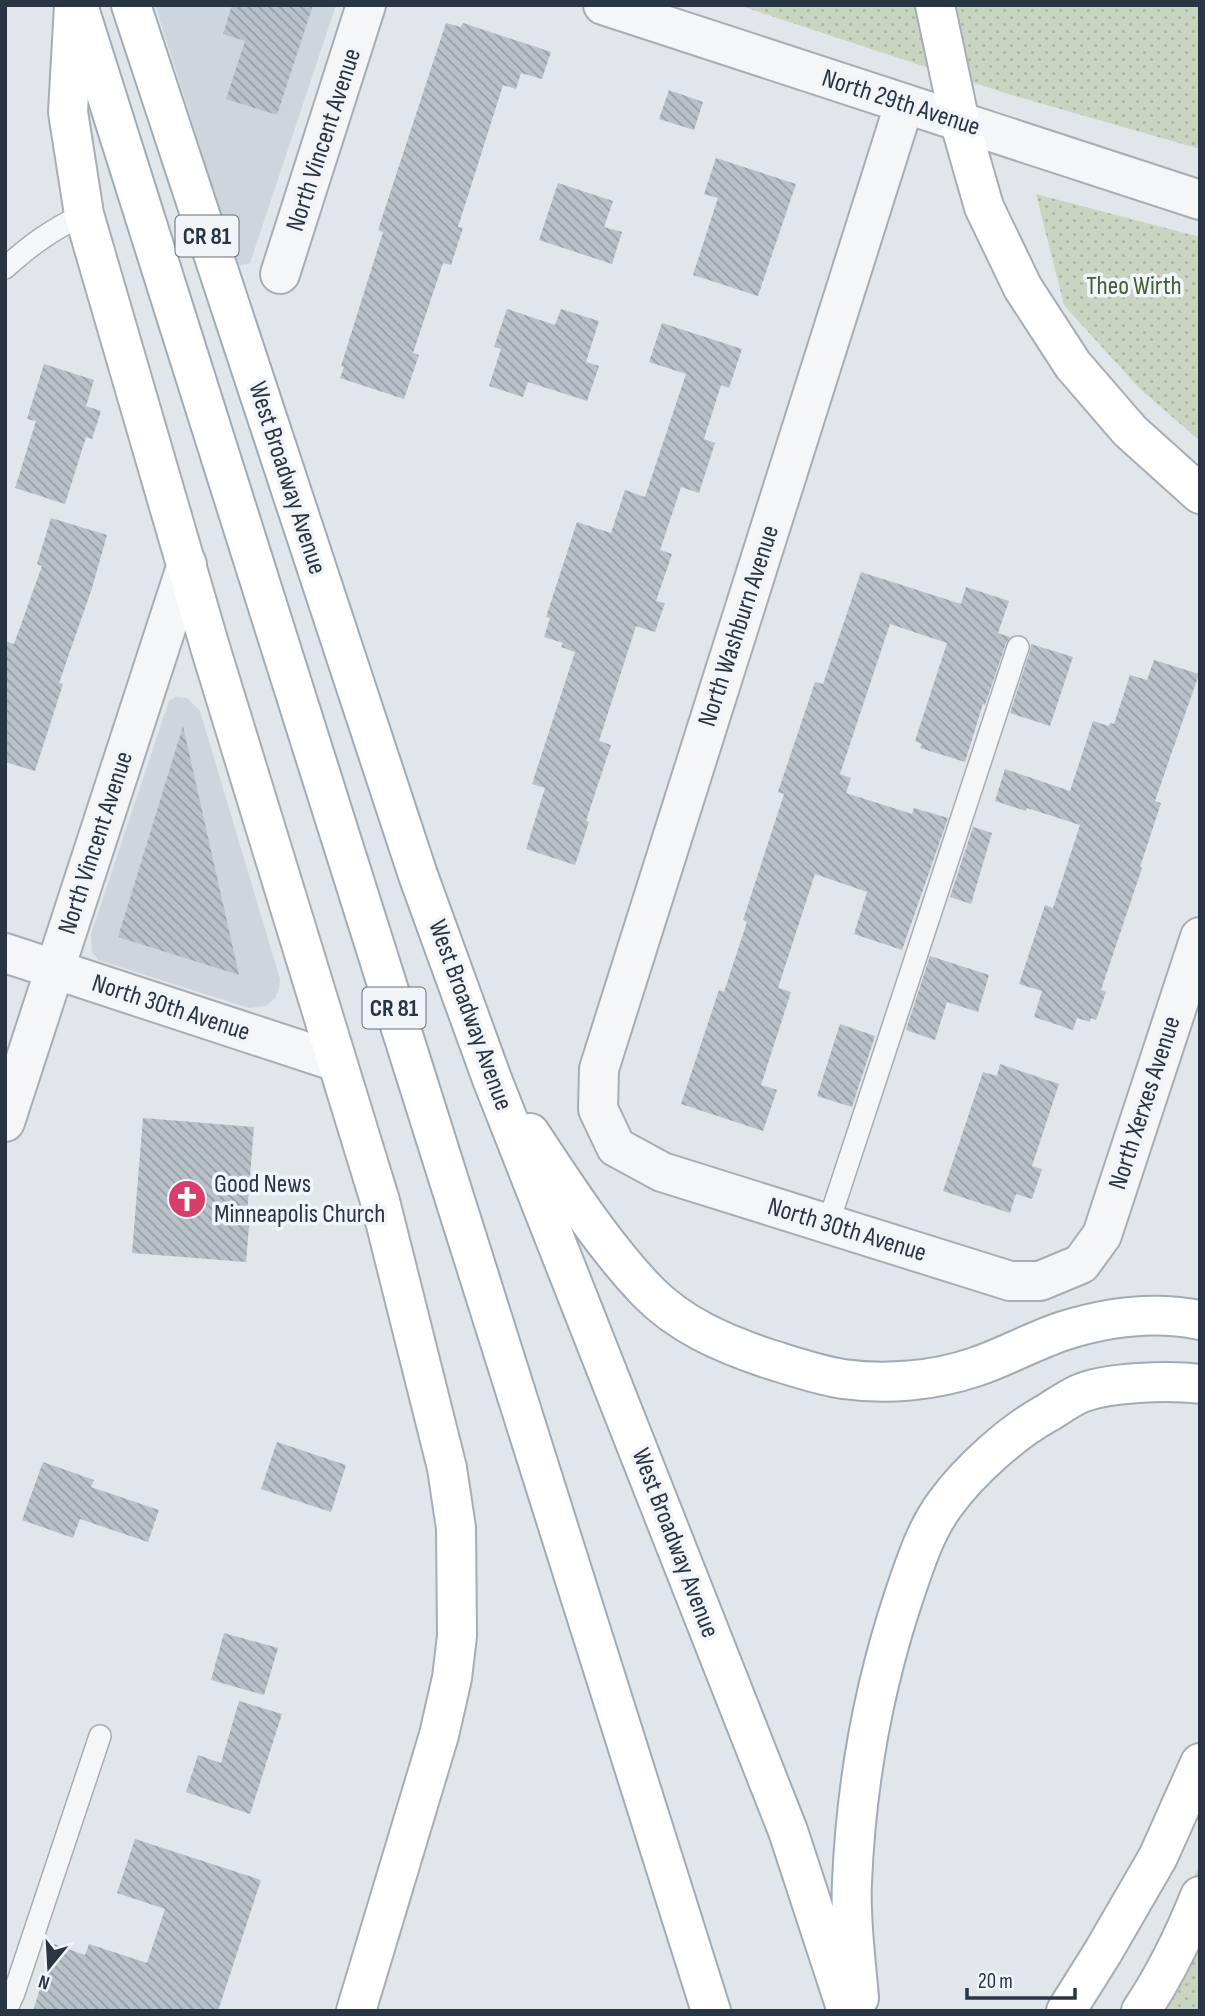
<svg xmlns="http://www.w3.org/2000/svg" width="1205" height="2016" font-family="'Sofia Sans Condensed',sans-serif">
<style>
.built{fill:#cfd5dd}
.park{fill:url(#park-dots)}
.building{fill:url(#building-back-hatch)}
.lines{fill:none;stroke-linecap:round;stroke-linejoin:round}
.lane-casing{stroke:#a6adb5;stroke-width:24}
.street-casing{stroke:#a6adb5;stroke-width:42}
.secondary-casing{stroke:#a6adb5;stroke-width:42}
.primary-casing{stroke:#9facb7;stroke-width:42}
.lane{stroke:#f4f6f8;stroke-width:21}
.street{stroke:#f4f6f8;stroke-width:38}
.secondary{stroke:#fff;stroke-width:38}
.primary{stroke:#fff;stroke-width:38}
.labels{text-anchor:middle;dominant-baseline:central;stroke-width:7;stroke-linejoin:round;paint-order:stroke}
.shield{fill:#f1f4f8;stroke:#646e79;stroke-width:2}
.shield-label{font-size:24px;font-weight:bold;fill:#283543}
.street-label{font-size:26px;fill:#283543;stroke:#f1f4f8}
.park-label{font-size:26px;fill:#426034;stroke:#f1f4f8}
.poi-label{font-size:26px;fill:#283543;stroke:#f1f4f8;text-anchor:start}
</style>
<defs>
<pattern id="park-dots" width="8" height="8" patternUnits="userSpaceOnUse" patternTransform="scale(1.75)"><rect width="8" height="8" fill="#c9d5c1"/><path d="M2 2h.1M6 6h.1" fill="none" stroke="#adb7a7" stroke-width="1.8" stroke-linecap="round"/></pattern>
<pattern id="building-back-hatch" width="6" height="6" patternUnits="userSpaceOnUse" patternTransform="scale(1.75)"><rect width="6" height="6" fill="#b8c0c8"/><path d="M-1 5l2 2M0 0l6 6M5-1l2 2" fill="none" stroke="#969da4"/></pattern>
</defs>
<rect width="100%" height="100%" fill="#e1e6ea"/>
<!-- built -->
<path class="built" d="M 155,5 L 336,5 L 250,263 L 238,266 Z
M 176,697 L 187,698 L 200,711 L 280,979 L 279,989 L 275,998 L 266,1006 L 249,1008 L 98,960 L 92,952 L 91,934 L 169,701 Z"/>
<!-- park -->
<path class="park" d="M 738,5 L 1200,5 L 1200,149 L 1005,93 Z
M 1036,194 L 1200,237 L 1200,441 L 1139,388 L 1064,305 Z
M 1200,1865 L 1200,2011 L 1127,2011 Z"/>
<!-- building -->
<path class="building" d="M 232,5 L 313,5 L 277,115 L 226,99 L 245,41 L 223,34 Z
M 446,23 L 461,27 L 463,23 L 551,52 L 542,79 L 521,73 L 516,89 L 503,85 L 458,227 L 463,228 L 451,265 L 443,263 L 413,353 L 419,355 L 404,399 L 340,378 L 344,367 L 341,366 L 383,232 L 378,230 Z
M 669,90 L 703,102 L 694,130 L 659,119 Z
M 716,158 L 796,184 L 758,296 L 693,275 L 718,198 L 704,194 Z
M 558,183 L 613,201 L 604,227 L 622,232 L 612,264 L 539,240 Z
M 507,309 L 555,325 L 561,309 L 599,321 L 586,362 L 599,366 L 587,401 L 528,382 L 523,397 L 489,386 L 501,349 L 494,347 Z
M 662,323 L 742,349 L 729,388 L 721,385 L 704,439 L 715,443 L 699,493 L 681,487 L 660,550 L 672,554 L 656,601 L 665,603 L 655,632 L 636,626 L 599,741 L 611,745 L 586,821 L 589,822 L 575,865 L 526,849 L 545,788 L 532,784 L 575,652 L 561,647 L 563,643 L 544,637 L 550,618 L 546,617 L 577,522 L 611,533 L 625,490 L 645,497 L 686,374 L 649,362 Z
M 44,364 L 94,380 L 86,406 L 101,411 L 92,439 L 86,437 L 65,504 L 15,488 L 36,421 L 27,419 Z
M 51,518 L 107,535 L 92,588 L 59,683 L 63,684 L 35,771 L 5,762 L 5,641 L 14,644 L 42,566 L 37,564 Z
M 861,572 L 961,604 L 966,587 L 1009,601 L 998,633 L 1010,637 L 1006,643 L 985,705 L 983,704 L 965,762 L 920,748 L 922,744 L 915,741 L 947,643 L 890,624 L 840,774 L 851,778 L 846,793 L 912,814 L 914,808 L 948,818 L 902,950 L 854,934 L 867,892 L 815,874 L 778,988 L 791,992 L 761,1085 L 777,1090 L 763,1131 L 681,1104 L 719,990 L 724,992 L 747,922 L 743,920 L 784,794 L 778,792 L 815,682 L 823,684 Z
M 1031,644 L 1073,657 L 1050,726 L 1010,713 L 1030,651 Z
M 1154,660 L 1199,674 L 1155,801 L 1161,803 L 1140,867 L 1142,868 L 1101,990 L 1106,992 L 1096,1020 L 1091,1018 L 1090,1022 L 1077,1018 L 1073,1030 L 1034,1017 L 1042,991 L 1019,984 L 1045,905 L 1053,908 L 1080,825 L 1027,808 L 1026,811 L 995,801 L 1005,769 L 1070,791 L 1093,721 L 1109,726 L 1110,723 L 1114,724 L 1130,675 L 1147,680 Z
M 183,726 L 239,975 L 118,937 Z
M 973,827 L 992,833 L 971,904 L 950,897 Z
M 930,956 L 989,975 L 978,1012 L 947,1002 L 935,1040 L 906,1030 Z
M 840,1024 L 875,1036 L 852,1107 L 817,1096 Z
M 1000,1064 L 1059,1084 L 1032,1166 L 1042,1169 L 1032,1199 L 1016,1194 L 1010,1213 L 943,1191 L 983,1072 L 997,1076 Z
M 143,1118 L 254,1127 L 247,1214 L 250,1214 L 246,1262 L 132,1253 Z
M 277,1442 L 346,1465 L 331,1512 L 261,1489 Z
M 43,1462 L 94,1480 L 91,1487 L 159,1510 L 148,1542 L 80,1519 L 73,1538 L 22,1520 Z
M 224,1633 L 278,1648 L 264,1695 L 211,1680 Z
M 239,1701 L 282,1714 L 250,1814 L 186,1792 L 198,1755 L 221,1763 Z
M 135,1839 L 261,1880 L 218,2011 L 33,2011 L 54,1944 L 85,1955 L 89,1944 L 147,1963 L 165,1909 L 117,1893 Z"/>
<g class="lines">
<defs>
<path id="lane" d="M 5,268 C 33,243 50,231 84,214
M 828,1224 L 1018,647
M 6,2011 L 14,1993 L 100,1736"/>
<path id="street" d="M 603,5 L 1200,200
M 904,105 L 599,1069 L 598,1109 L 616,1147 L 662,1172 L 1010,1281 L 1040,1281 L 1081,1264 L 1102,1235 L 1200,937
M 280,274 L 366,5
M 5,953 L 337,1062
M 5,1122 L 187,564"/>
<path id="secondary" d="M 74,5 L 68,112 L 84,214 L 210,647 L 380,1201 L 447,1468 L 456,1528 L 457,1636 L 452,1678 L 439,1735 L 356,2011
M 935,5 L 960,123 L 984,207 L 1023,288 L 1073,365 L 1130,431 L 1200,494
M 1066,2011 L 1103,1952 L 1158,1857 L 1200,1763
M 1141,2011 C 1165,1975 1184,1936 1200,1896"/>
<path id="primary" d="M 78,5 L 711,2011
M 131,5 L 418,875 L 492,1079 L 788,1831 L 847,2011
M 530,1133 C 566,1187 602,1244 647,1291 C 680,1325 722,1343 766,1358 C 792,1366 817,1375 843,1379 C 886,1385 934,1381 975,1367 C 1005,1357 1033,1341 1063,1331 C 1107,1317 1155,1311 1200,1320
M 859,1998 C 856,1960 850,1920 852,1882 C 856,1786 874,1686 904,1596 C 915,1564 925,1531 945,1504 C 969,1471 1011,1433 1047,1413 C 1057,1407 1068,1399 1079,1394 C 1106,1382 1170,1380 1200,1384"/>
</defs>
<!-- lane casing -->
<use href="#lane" class="lane-casing"/>
<!-- street casing -->
<use href="#street" class="street-casing"/>
<!-- secondary casing -->
<use href="#secondary" class="secondary-casing"/>
<!-- primary casing -->
<use href="#primary" class="primary-casing"/>
<!-- lane -->
<use href="#lane" class="lane"/>
<!-- street -->
<use href="#street" class="street"/>
<!-- secondary -->
<use href="#secondary" class="secondary"/>
<!-- primary -->
<use href="#primary" class="primary"/>
</g>
<!-- icons -->
<defs>
<symbol id="church-disc" viewBox="-11 -11 22 22"><circle r="9.5" fill="#d73e69" stroke="#f1f4f8"/><path d="M-1.2-6h2.4v3.5h3.3v2.4h-3.3V6h-2.4V-.1h-3.3v-2.4h3.3Z" fill="#fff"/></symbol>
</defs>
<g fill-rule="evenodd">
<use href="#church-disc" x="165" y="1177" width="44" height="44"/>
</g>
<g class="labels">
<!-- shield labels -->
<g class="shield">
<rect x="175.5" y="215.5" width="63" height="41" rx="5"/>
<rect x="362.5" y="987.5" width="63" height="41" rx="5"/>
</g>
<g class="shield-label">
<text x="207" y="236">CR 81</text>
<text x="394" y="1008">CR 81</text>
</g>
<!-- street labels -->
<g class="street-label">
<text transform="translate(901 103) rotate(18)">North 29th Avenue</text>
<text transform="translate(324 140) rotate(-72)">North Vincent Avenue</text>
<text transform="translate(287 478) rotate(72)">West Broadway Avenue</text>
<text transform="translate(739 626) rotate(-72)">North Washburn Avenue</text>
<text transform="translate(96 843) rotate(-72)">North Vincent Avenue</text>
<text transform="translate(171 1008) rotate(18)">North 30th Avenue</text>
<text transform="translate(470 1015) rotate(70)">West Broadway Avenue</text>
<text transform="translate(1145 1103) rotate(-72)">North Xerxes Avenue</text>
<text transform="translate(847 1230) rotate(17)">North 30th Avenue</text>
<text transform="translate(675 1543) rotate(69)">West Broadway Avenue</text>
</g>
<!-- park labels -->
<g class="park-label">
<text x="1134" y="286">Theo Wirth</text>
</g>
<!-- poi labels -->
<g class="poi-label">
<text x="214" y="1184">Good News<tspan x="214" dy="30">Minneapolis Church</tspan></text>
</g>
</g>
<!-- border -->
<rect width="1205" height="2016" fill="none" stroke="#283543" stroke-width="14"/>
<!-- north arrow -->
<g transform="translate(49 1967) rotate(198)" stroke="#f1f4f8" stroke-width="5" paint-order="stroke">
<path d="M0-5L12 26L0 18L-12 26Z" fill="#283543"/>
<text y="-10" font-size="19" font-weight="bold" text-anchor="middle" fill="#283543">N</text>
</g>
<!-- scale -->
<path d="M967 1988v10h108v-10" fill="none" stroke="#283543" stroke-width="3.5"/>
<text x="978" y="1988" font-size="21" fill="#283543" stroke="#f1f4f8" stroke-width="5" paint-order="stroke">20 m</text>
</svg>
